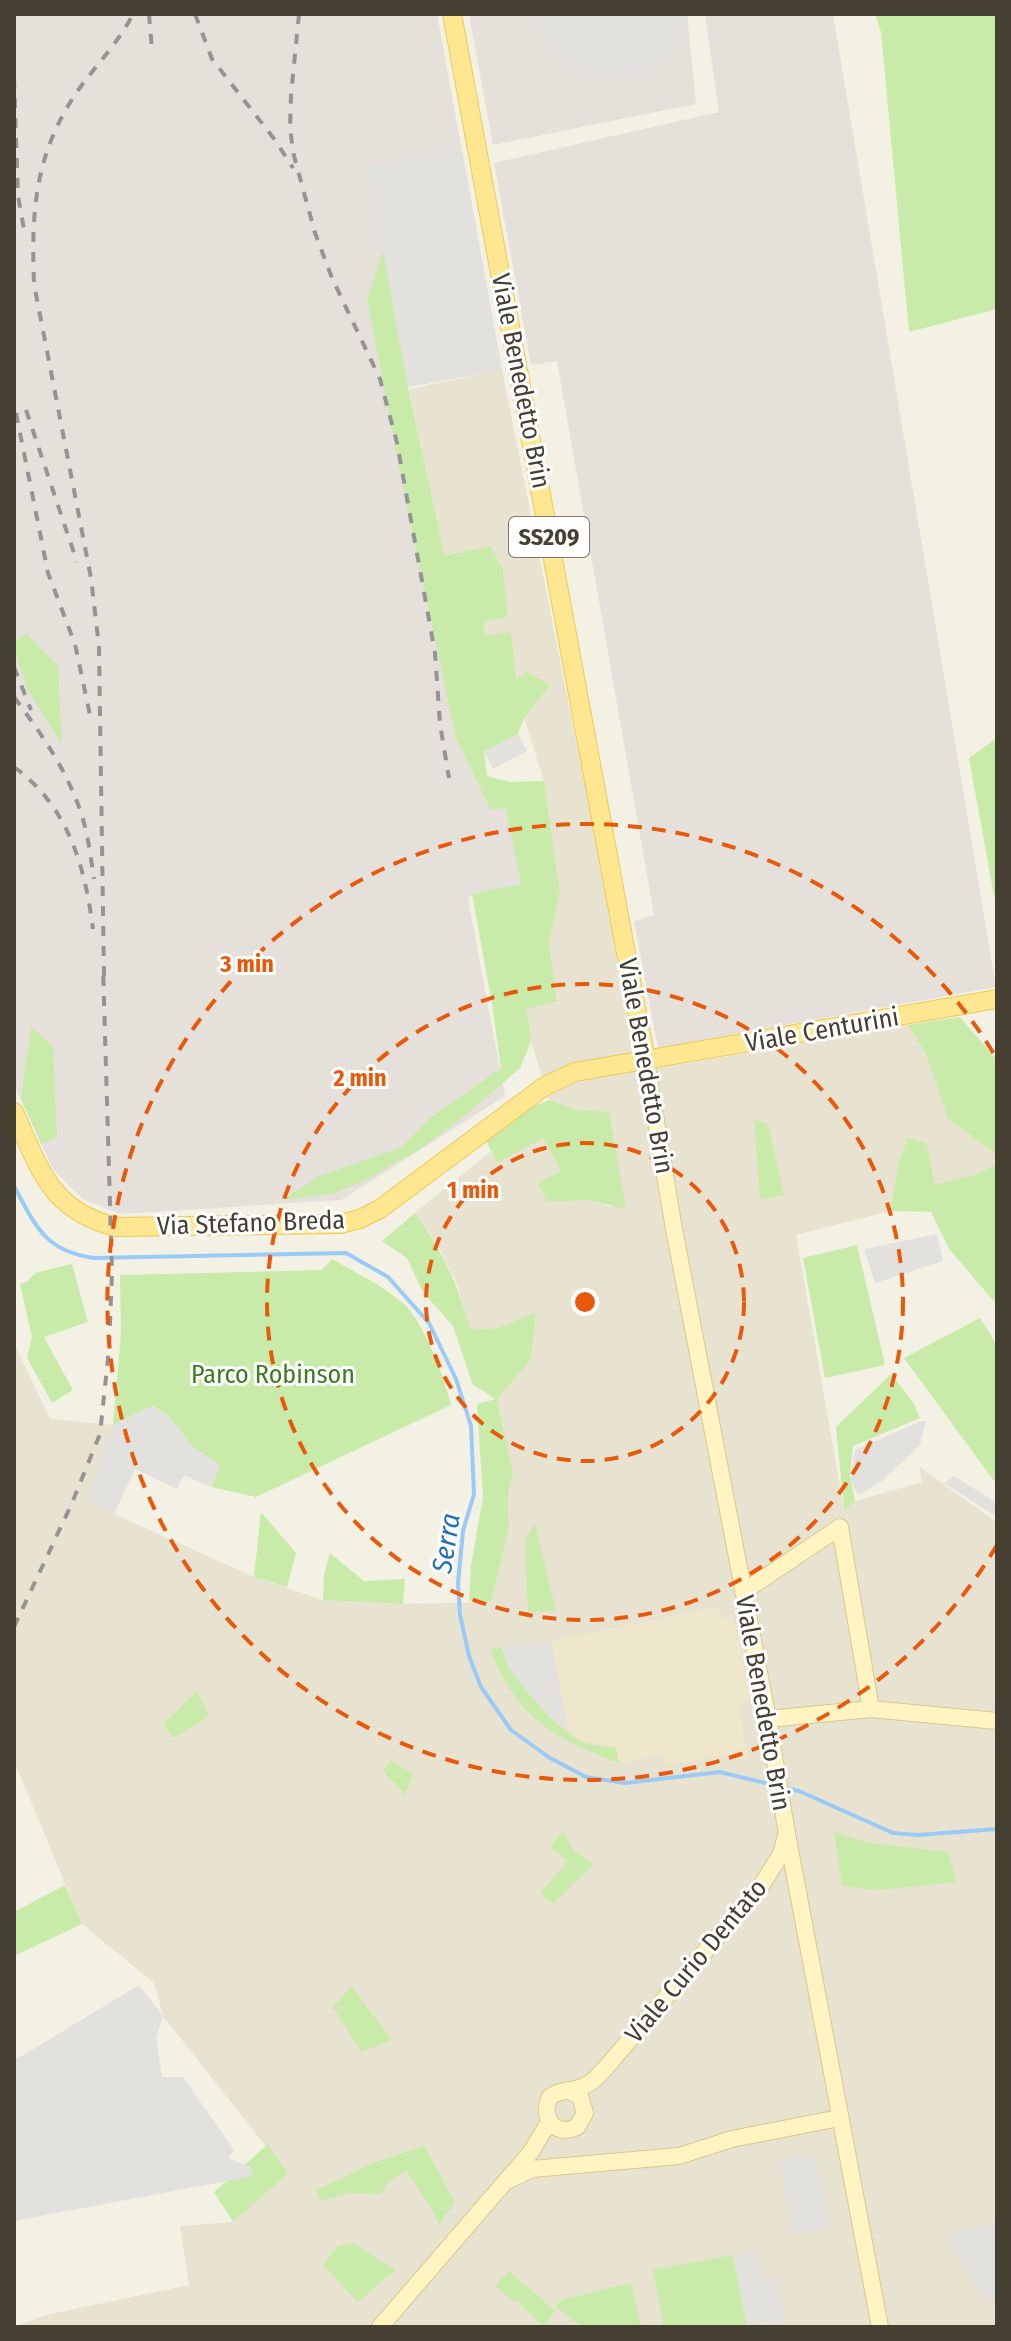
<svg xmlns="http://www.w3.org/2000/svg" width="1011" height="2341" font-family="'Fira Sans Condensed',sans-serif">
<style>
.residential{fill:#e8e2d1}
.industrial{fill:#e5e0d9}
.education{fill:#eee7cc}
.green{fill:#c9eba9}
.parking{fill:#e3e1dd}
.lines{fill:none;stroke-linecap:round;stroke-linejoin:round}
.stream{stroke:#9acaf6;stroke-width:4}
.secondary-casing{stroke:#d7c98f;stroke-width:18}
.primary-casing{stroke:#edca58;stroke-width:20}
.secondary{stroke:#fff4c2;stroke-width:16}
.primary{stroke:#ffe791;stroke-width:18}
.rail{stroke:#949494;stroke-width:4;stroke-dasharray:10 10;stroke-linecap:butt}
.ring{fill:none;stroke:#e8590c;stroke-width:4;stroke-dasharray:14 10}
.labels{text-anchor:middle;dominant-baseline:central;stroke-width:6;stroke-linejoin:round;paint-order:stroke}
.shield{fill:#fff;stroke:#7e7970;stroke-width:2}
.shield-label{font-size:24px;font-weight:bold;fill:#464033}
.street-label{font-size:26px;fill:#464033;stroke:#fff}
.park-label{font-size:26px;fill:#3e7c22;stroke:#fff}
.water-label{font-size:28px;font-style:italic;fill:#2471ba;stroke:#fff}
.centre{fill:#e8590c;stroke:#fff;stroke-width:4}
.ring-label{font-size:24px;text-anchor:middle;font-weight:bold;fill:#e8590c;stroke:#fff;stroke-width:6;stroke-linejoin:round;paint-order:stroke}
</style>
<rect width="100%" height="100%" fill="#f3f0e4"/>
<!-- residential -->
<path class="residential" d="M 502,370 L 597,846 L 636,1072 L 908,1025 L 926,1054 L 948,1119 L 997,1155 L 997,1164 L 977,1174 L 935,1185 L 927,1144 L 893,1199 L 890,1211 L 796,1235 L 844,1509 L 855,1501 L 922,1482 L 919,1466 L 997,1523 L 997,2327 L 14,2327 L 46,2315 L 189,2285 L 180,2226 L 233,2222 L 288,2174 L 163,2016 L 154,1983 L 82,1924 L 14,1761 L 14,1343 L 50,1419 L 113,1425 L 114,1514 L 254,1577 L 323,1600 L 403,1604 L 491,1602 L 509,1529 L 508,1493 L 513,1473 L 497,1400 L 531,1359 L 536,1313 L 498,1328 L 471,1330 L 457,1284 L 438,1245 L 415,1213 L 491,1151 L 497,1162 L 543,1137 L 562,1171 L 547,1202 L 588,1200 L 611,1207 L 576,1110 L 549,1100 L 531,1041 L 527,1008 L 557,1000 L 549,944 L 560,893 L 544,781 L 524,718 L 533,704 L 485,637 L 483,622 L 508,617 L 445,556 L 409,389 Z"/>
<!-- industrial -->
<path class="industrial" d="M 14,14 L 437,14 L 502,370 L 391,390 L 456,738 L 506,807 L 521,884 L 472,894 L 468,899 L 505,1096 L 341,1200 L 120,1214 L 83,1199 L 53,1169 L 14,1084 Z
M 469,14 L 687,14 L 696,104 L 493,145 Z
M 705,14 L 833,14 L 996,987 L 658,1048 L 634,921 L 654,915 L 557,361 L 531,365 L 494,163 L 719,112 Z"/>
<!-- education -->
<path class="education" d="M 718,1607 L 721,1619 L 733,1617 L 751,1701 L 738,1704 L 749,1759 L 713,1756 L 665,1766 L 662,1755 L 619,1763 L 616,1747 L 580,1741 L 568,1731 L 551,1641 Z"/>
<!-- green -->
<path class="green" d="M 875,14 L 997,14 L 997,309 L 909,332 L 881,32 Z
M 383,251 L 408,387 L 445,556 L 491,546 L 503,570 L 508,617 L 483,622 L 485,636 L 511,632 L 516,680 L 527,672 L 550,685 L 524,718 L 518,734 L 484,752 L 487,776 L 510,782 L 544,781 L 560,893 L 549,944 L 557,1001 L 527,1009 L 531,1041 L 520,1068 L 472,1110 L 420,1149 L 362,1182 L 331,1194 L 282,1200 L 320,1176 L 402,1147 L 430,1118 L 501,1068 L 492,1004 L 472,894 L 521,884 L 506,808 L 491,810 L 456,738 L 408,512 L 367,299 Z
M 26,633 L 58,666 L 62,745 L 28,690 L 14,648 L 14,642 Z
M 997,738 L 997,912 L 969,758 Z
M 960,1017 L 997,1060 L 997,1155 L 948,1119 L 926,1054 L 908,1025 Z
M 31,1027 L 53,1046 L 57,1137 L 41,1144 L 21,1099 Z
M 549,1100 L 576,1110 L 609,1112 L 626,1209 L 588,1200 L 547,1202 L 538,1183 L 561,1171 L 543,1138 L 497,1163 L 481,1130 Z
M 754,1120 L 768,1124 L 784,1195 L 760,1199 Z
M 908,1138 L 927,1144 L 935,1185 L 977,1174 L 997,1164 L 997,1305 L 950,1250 L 931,1212 L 890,1211 L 899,1162 Z
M 415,1213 C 445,1255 456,1281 471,1330 L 498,1328 L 536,1312 L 531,1359 L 497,1400 L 513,1473 L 508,1493 L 509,1529 L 491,1602 L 469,1601 L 471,1566 L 483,1497 L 477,1404 L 496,1399 L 473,1385 L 453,1326 L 423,1292 L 407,1258 L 382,1241 Z
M 857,1245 L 885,1365 L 825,1378 L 803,1258 Z
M 332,1259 C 356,1273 382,1285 403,1303 C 422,1319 446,1380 451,1405 L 256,1497 L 211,1487 L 220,1465 L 194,1448 L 168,1416 L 153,1406 L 113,1425 L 121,1333 L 120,1275 L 322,1270 Z
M 72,1264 L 88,1322 L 44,1337 L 73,1390 L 52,1403 L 27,1358 L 32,1337 L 20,1284 L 28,1281 L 35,1273 Z
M 980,1318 L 997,1345 L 997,1485 L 904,1358 Z
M 891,1374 L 913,1402 L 920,1418 L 853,1446 L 850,1475 L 855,1501 L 844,1510 L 836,1427 Z
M 261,1512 L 296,1553 L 287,1587 L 254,1577 Z
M 535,1524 L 556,1611 L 528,1612 L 525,1540 Z
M 330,1553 L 364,1581 L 405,1579 L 403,1604 L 323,1600 L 324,1575 Z
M 501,1648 C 514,1679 548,1722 579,1740 C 589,1746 604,1747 616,1747 L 619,1763 C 552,1737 518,1719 490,1649 Z
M 197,1691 L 209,1716 L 174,1738 L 163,1724 Z
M 391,1760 L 413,1774 L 405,1795 L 383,1771 Z
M 563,1831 L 574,1851 L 594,1864 L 553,1904 L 540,1893 L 568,1861 L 550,1847 Z
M 834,1832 L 869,1843 L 948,1852 L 957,1882 L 876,1890 L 842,1886 Z
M 65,1885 L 82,1924 L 14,1956 L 14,1912 Z
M 351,1986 L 392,2040 L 361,2052 L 333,2007 Z
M 268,2144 L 288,2174 L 233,2222 L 214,2192 Z
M 424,2146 L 455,2202 L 439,2225 C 431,2202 419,2192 407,2171 L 388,2181 L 381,2194 L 350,2193 L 320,2201 L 316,2190 L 376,2162 Z
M 353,2243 L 395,2270 L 358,2302 L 323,2265 L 338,2246 Z
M 733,2255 L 747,2325 L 664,2327 L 653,2270 Z
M 509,2271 L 555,2311 L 544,2327 L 517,2301 L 514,2302 L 495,2286 Z
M 631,2283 L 641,2327 L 582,2327 L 555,2306 L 562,2300 Z"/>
<!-- parking -->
<path class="parking" d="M 535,14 L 687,14 L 688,19 L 680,40 L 666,58 L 648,71 L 615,78 L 591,75 L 570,64 L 544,34 Z
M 462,150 L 502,370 L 408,387 L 368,167 Z
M 518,734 L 527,751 L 493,769 L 484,752 Z
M 937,1234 L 943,1261 L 875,1283 L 864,1249 Z
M 152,1406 L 168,1416 L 194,1448 L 220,1465 L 211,1487 L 184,1475 L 177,1489 L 135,1469 L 114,1514 L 87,1500 L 113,1425 Z
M 921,1421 L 926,1421 L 920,1445 L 882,1481 L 859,1495 L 854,1489 L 851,1475 L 855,1450 Z
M 954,1476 L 997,1503 L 997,1517 L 944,1483 Z
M 551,1641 L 568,1731 L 531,1696 L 509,1668 L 501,1648 Z
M 139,1985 L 163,2016 L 156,2038 L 162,2077 L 183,2077 L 234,2150 L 228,2158 L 250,2167 L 253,2176 L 14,2221 L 14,2058 L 22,2056 Z
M 816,2156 L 830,2228 L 794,2234 L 780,2160 Z
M 997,2222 L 997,2299 L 992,2302 L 988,2296 L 982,2298 L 948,2234 Z
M 755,2251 L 762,2282 L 776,2276 L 785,2327 L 771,2327 L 769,2321 L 747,2325 L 733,2255 Z"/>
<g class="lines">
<!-- stream -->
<path class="stream" d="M 14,1186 C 36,1227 45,1251 94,1258 L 346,1253 L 388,1277 L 429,1323 L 456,1379 L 471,1426 L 474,1494 L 463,1531 L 458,1583 L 460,1615 L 469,1656 L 481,1687 L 511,1730 L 550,1758 L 586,1777 L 625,1783 L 720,1772 L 773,1785
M 786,1788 L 799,1791 L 893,1833 L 918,1835 L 997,1829"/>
<defs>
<path id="secondary" d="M 646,1061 L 674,1229 L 768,1719 L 787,1834 L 880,2327
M 743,1592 L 840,1527 L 871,1709
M 768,1719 L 871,1709 L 997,1721
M 568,2090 L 580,2096 L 585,2113 L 577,2127 C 555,2137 540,2118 550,2097 C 560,2089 571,2092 582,2087 C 593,2083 600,2074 608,2065 L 761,1886 L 781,1854 L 786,1836
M 507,2181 L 532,2169 L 679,2156 L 732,2139 L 839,2118
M 380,2327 L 531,2152 L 549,2122"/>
<path id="primary" d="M 452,14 L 646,1061
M 14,1112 C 40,1169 49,1210 116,1227 L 340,1224 L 360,1219 L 380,1209 L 545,1086 L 575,1072 L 997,999"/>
</defs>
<!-- secondary casing -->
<use href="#secondary" class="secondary-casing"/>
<!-- primary casing -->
<use href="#primary" class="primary-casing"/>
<!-- secondary -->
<use href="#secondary" class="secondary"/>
<!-- primary -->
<use href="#primary" class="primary"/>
<!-- rail -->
<path class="rail" d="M 149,14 L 152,50
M 195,14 L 212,59 L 275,140 L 293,168
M 299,14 L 291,95 L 290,129 L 294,156 L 315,233 L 332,278 L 380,379 L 397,443 L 435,653 L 440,724 L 449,778
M 14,78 L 18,196 L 25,235
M 26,410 L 77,562
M 16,413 L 48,573 L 75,644 L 90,715
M 14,667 L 31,710
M 14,697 C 43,736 71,776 84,823 C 89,841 91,860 94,879
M 14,767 C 68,806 85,866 93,929
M 104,976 L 99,647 L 91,578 L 34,284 C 31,210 35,152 79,89 C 97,64 119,42 133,14
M 14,1627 L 72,1503 L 100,1434 L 109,1349 L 112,1272 L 103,966"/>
</g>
<!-- distance rings -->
<g class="ring">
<circle cx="585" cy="1302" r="159"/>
<circle cx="585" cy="1302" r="318"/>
<path d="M997 1545A478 478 0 1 1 997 1059"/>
</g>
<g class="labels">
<!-- shield labels -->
<rect class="shield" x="509" y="517" width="80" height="40" rx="6"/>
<g class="shield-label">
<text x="549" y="537">SS209</text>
</g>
<!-- street labels -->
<g class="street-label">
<text transform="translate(521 381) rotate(79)">Viale Benedetto Brin</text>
<text transform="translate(822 1030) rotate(-10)">Viale Centurini</text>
<text transform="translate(646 1066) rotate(80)">Viale Benedetto Brin</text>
<text transform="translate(251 1223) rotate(-2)">Via Stefano Breda</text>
<text transform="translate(763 1703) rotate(80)">Viale Benedetto Brin</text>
<text transform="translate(696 1961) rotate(-50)">Viale Curio Dentato</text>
</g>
<!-- park labels -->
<g class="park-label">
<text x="273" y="1374">Parco Robinson</text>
</g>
<!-- water labels -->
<g class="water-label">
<text transform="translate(446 1543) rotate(-81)">Serra</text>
</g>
</g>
<circle cx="585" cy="1302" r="12" class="centre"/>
<g class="ring-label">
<text x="247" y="972">3 min</text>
<text x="360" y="1086">2 min</text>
<text x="473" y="1198">1 min</text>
</g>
<!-- border -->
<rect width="1011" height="2341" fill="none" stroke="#464033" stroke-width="32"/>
</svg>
